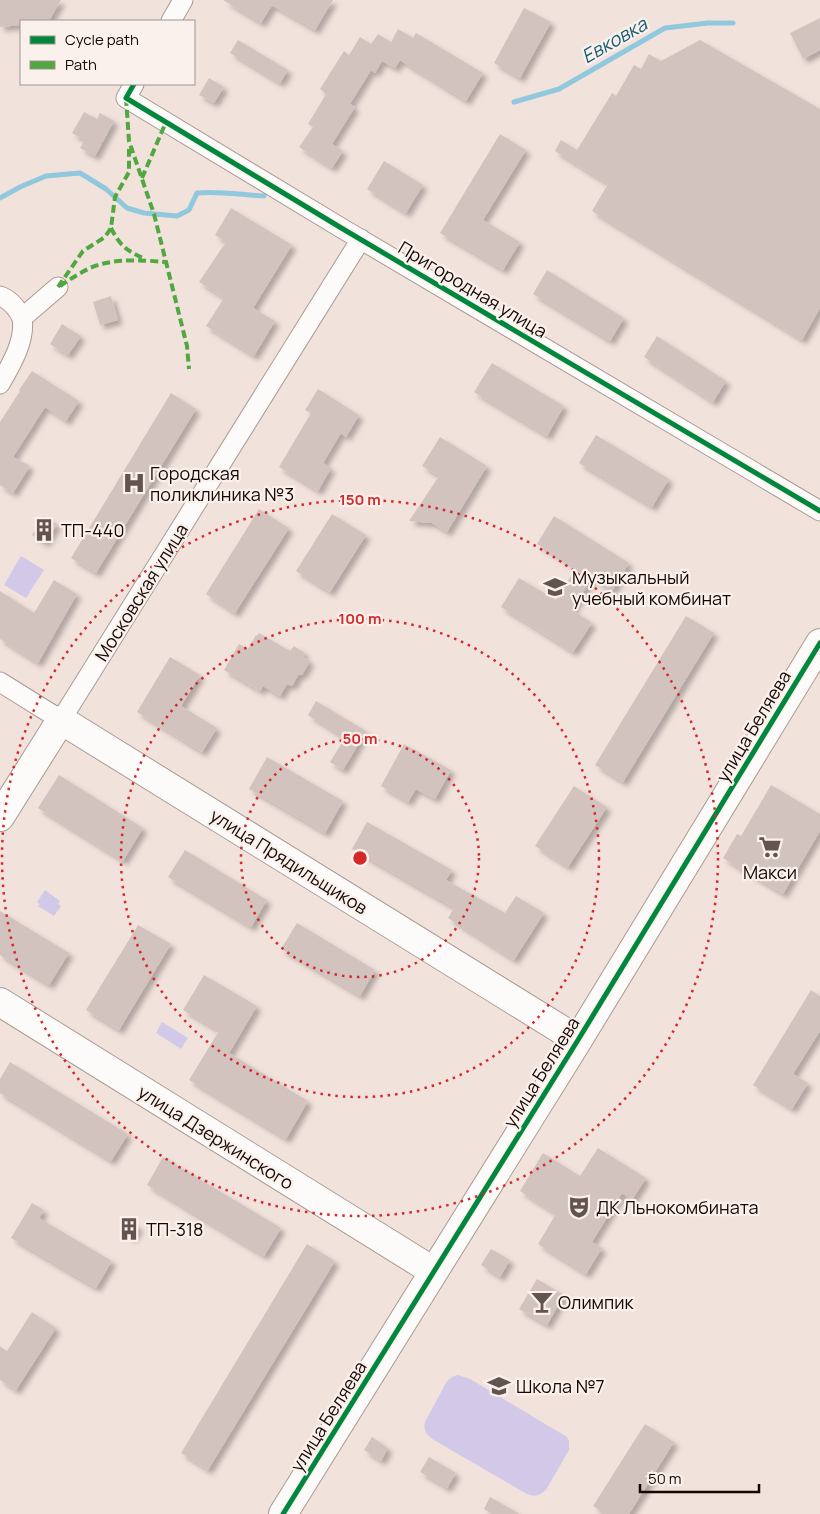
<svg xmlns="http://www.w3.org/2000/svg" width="820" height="1514" font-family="Manrope,sans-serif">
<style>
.green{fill:#d1c9e7}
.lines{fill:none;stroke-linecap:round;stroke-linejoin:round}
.stream{stroke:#90c8dd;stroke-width:5}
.building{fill:#d3c3bf;filter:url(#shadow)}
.street-casing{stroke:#a99a94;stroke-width:21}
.secondary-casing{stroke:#a99a94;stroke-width:30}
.street{stroke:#fdfbfa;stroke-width:19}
.secondary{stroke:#fdfbfa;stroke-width:28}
.quiet{stroke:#51a740;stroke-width:4;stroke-dasharray:8 4;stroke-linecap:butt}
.cycleway-casing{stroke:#fbf1ec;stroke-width:8}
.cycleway{stroke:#00873e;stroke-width:5}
.ring{fill:none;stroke:#d62828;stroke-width:2.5;stroke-dasharray:2.5 5}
.labels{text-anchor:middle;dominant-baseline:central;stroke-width:4.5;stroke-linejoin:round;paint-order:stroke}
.street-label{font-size:18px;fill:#160703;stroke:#fbf1ec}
.poi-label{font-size:18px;fill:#160703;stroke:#fbf1ec;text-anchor:start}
.water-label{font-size:19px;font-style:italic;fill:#175d75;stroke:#fbf1ec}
.centre{fill:#d62828;stroke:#fbf1ec;stroke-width:2.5}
.ring-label{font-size:15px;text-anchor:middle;font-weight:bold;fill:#d62828;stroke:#fbf1ec;stroke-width:4.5;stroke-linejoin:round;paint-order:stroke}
</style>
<defs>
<filter id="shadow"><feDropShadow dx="4.5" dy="4.5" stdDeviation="2.5" flood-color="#0004"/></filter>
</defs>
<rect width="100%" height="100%" fill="#f2e2dc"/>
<!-- green -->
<path class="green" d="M 21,556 L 44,570 L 26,598 L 4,585 Z
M 45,890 L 60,901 L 58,904 L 61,906 L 54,916 L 38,906 L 40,904 L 37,902 Z
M 162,1022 L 188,1038 L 181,1049 L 156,1033 Z
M 458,1375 L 470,1379 L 567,1437 L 569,1441 L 569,1450 L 546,1490 C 539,1496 535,1497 527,1494 L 434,1440 C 427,1435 423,1431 425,1422 L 447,1381 L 452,1377 Z"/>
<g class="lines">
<!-- stream -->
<path class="stream" d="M 514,102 L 559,89 L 665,28 L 708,23 L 733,23
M 0,198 L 20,187 L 46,176 L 80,173 L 106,189 L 127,208 L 144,213 L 177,216 L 189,210 L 197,193 C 220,191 242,195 264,196"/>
</g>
<!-- building -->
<path class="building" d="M 0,0 L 61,0 L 49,21 L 21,21 L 21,25 L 0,27 Z
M 223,0 L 333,0 L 315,30 L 272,5 L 261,23 Z
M 524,8 L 551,22 L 520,78 L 494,63 Z
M 820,18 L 820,50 L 803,59 L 790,33 Z
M 398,29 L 413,38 L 416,33 L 483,73 L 466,101 L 400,60 L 395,68 L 382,61 L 375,73 L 371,70 L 350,104 L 355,107 L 332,144 L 343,151 L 332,168 L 299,147 L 313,127 L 308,124 L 326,94 L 320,89 L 344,51 L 349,55 L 360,37 L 371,44 L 378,34 L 391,42 Z
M 238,40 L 288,70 L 280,83 L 230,53 Z
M 700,40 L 820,109 L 820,308 L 802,340 L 592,211 L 608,184 L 555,151 L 561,140 L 577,150 L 612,93 L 616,96 L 634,65 L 641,69 L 649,54 L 661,61 Z
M 209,78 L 224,87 L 214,103 L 199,95 Z
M 84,112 L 97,119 L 100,113 L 114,121 L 95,156 L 80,148 L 85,140 L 72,133 Z
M 500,134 L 526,150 L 483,220 L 520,242 L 503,270 L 440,233 Z
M 384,161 L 423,185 L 406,213 L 367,189 Z
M 231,208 L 292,245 L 253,308 L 275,321 L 254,356 L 206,326 L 224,298 L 199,282 L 226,242 L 215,235 Z
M 547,270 L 624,318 L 610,341 L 533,294 Z
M 111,296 L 118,320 L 100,325 L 93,302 Z
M 62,324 L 81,336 L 68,355 L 50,344 Z
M 657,336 L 726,381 L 713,402 L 644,357 Z
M 492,363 L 564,406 L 547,436 L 474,392 Z
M 32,371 L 79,401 L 66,421 L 45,407 L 13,457 L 30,466 L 13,493 L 0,485 L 0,422 L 20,391 L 19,390 Z
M 318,389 L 359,415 L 346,437 L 341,433 L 323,463 L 331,468 L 318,491 L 279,467 L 311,413 L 305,410 Z
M 171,393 L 196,409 L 96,573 L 71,558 Z
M 596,435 L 669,479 L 652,507 L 579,463 Z
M 440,437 L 487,466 L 447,532 L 432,523 L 409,521 L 439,476 L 422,466 Z
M 259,509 L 289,528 L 235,613 L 206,594 Z
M 332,514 L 366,535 L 330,592 L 296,571 Z
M 44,516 L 57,524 L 45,543 L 32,535 Z
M 554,516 L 629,563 L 612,591 L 592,578 L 572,610 L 592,623 L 573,652 L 501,607 L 519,578 L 556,600 L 576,568 L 537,544 Z
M 54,580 L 77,594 L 38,663 L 0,639 L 0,591 L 34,613 Z
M 686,616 L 714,633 L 623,782 L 595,765 Z
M 259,633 L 290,651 L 294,646 L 305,653 L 303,657 L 310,661 L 302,675 L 299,674 L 292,686 L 287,684 L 280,696 L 263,686 L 260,691 L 224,670 L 239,644 L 248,649 L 256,635 L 257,636 Z
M 170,657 L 200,675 L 181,706 L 217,728 L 202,752 L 137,712 Z
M 316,701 L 366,731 L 343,770 L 330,762 L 345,738 L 308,715 Z
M 404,744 L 451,770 L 435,799 L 416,789 L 408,802 L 381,786 Z
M 267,757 L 343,801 L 325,833 L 249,789 Z
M 59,775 L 143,828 L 123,861 L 38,808 Z
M 771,785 L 820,814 L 820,831 L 783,894 L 723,858 L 737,834 L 741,836 Z
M 574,786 L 607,807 L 568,867 L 535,846 Z
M 367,822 L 452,870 L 446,880 L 505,913 L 516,896 L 544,913 L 514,960 L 448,918 L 454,908 L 352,849 Z
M 185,850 L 267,900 L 251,927 L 168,877 Z
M 0,911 L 69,953 L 49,985 L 0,955 Z
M 297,923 L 375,970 L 360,996 L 281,949 Z
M 138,925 L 171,944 L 119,1030 L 86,1010 Z
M 204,975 L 257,1006 L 229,1053 L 308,1101 L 286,1139 L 189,1080 L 219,1031 L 183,1010 Z
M 811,990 L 820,996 L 820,1031 L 793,1074 L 808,1083 L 792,1109 L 753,1085 Z
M 10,1062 L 128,1134 L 111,1161 L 0,1093 L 0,1079 Z
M 598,1148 L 646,1178 L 632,1200 L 622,1193 L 592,1242 L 602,1248 L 586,1274 L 538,1244 L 556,1214 L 520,1191 L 543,1153 L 580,1176 Z
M 163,1157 L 281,1228 L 264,1256 L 147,1185 Z
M 32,1203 L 44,1210 L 39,1218 L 112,1261 L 96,1288 L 11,1238 Z
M 127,1219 L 139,1227 L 132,1238 L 120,1230 Z
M 307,1244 L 335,1261 L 208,1470 L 181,1453 Z
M 491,1249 L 510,1260 L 500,1277 L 481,1265 Z
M 537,1279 L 564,1295 L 547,1325 L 519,1309 Z
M 32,1312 L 56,1328 L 16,1390 L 0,1380 L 0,1346 L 7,1351 Z
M 645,1424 L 674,1442 L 629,1514 L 606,1514 L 593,1506 Z
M 372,1437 L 388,1448 L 381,1461 L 364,1450 Z
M 429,1457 L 456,1473 L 447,1488 L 420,1472 Z
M 490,1497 L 520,1514 L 492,1514 L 484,1509 Z"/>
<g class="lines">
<defs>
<path id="street" d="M 171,21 L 183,0
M 134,84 L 126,98 L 343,229 L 820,511
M 0,296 C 11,300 17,308 22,318
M 0,384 C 11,365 26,340 22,318 L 58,287
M 0,682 L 61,720 L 361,239"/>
<path id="secondary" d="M 0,817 L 61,720 L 578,1040
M 0,1002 L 433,1271
M 283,1514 L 578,1040 L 820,643"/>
</defs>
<!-- street casing -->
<use href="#street" class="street-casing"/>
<!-- secondary casing -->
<use href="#secondary" class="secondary-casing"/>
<!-- street -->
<use href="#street" class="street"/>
<!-- secondary -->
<use href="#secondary" class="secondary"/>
<!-- quiet -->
<path class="quiet" d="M 126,98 L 129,141 L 154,214 L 187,346 L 189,369
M 142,178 L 166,122
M 111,228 C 120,246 127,251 145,259
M 60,286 C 69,280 78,274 88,269 C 109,258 142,260 166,262
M 58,287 L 83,251 L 105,237 L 111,228 L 115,197 L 129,172 L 129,148"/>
<defs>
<path id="cycleway" d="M 134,84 L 126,98 L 343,229 L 820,511
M 283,1514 L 578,1040 L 820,643"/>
</defs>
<!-- cycleway casing -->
<use href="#cycleway" class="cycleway-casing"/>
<!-- cycleway -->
<use href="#cycleway" class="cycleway"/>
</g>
<!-- distance rings -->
<g class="ring">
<circle cx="360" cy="858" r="119"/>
<circle cx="360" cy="858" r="239"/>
<circle cx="360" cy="858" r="358"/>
</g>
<!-- icons -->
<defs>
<symbol id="hospital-bare" viewBox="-9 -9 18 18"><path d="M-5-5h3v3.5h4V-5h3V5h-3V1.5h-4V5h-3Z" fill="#63544f" stroke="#fbf1ec" stroke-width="2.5" paint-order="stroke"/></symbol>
<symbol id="building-bare" viewBox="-9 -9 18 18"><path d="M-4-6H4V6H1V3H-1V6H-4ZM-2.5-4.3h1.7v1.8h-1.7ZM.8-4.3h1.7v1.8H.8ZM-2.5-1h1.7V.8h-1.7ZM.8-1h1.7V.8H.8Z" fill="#63544f" stroke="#fbf1ec" stroke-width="2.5" paint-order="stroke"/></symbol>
<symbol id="school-bare" viewBox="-9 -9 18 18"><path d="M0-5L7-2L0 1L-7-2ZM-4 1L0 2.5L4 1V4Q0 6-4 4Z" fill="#63544f" stroke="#fbf1ec" stroke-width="2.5" paint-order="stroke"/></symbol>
<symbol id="supermarket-bare" viewBox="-9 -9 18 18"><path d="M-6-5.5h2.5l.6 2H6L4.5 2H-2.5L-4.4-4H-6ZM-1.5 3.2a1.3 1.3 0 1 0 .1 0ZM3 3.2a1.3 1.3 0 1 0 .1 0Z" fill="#63544f" stroke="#fbf1ec" stroke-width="2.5" paint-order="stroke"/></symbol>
<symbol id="theatre-bare" viewBox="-9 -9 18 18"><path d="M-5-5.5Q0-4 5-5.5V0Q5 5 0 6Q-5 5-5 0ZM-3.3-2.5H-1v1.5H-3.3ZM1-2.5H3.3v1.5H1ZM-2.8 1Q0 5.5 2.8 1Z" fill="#63544f" stroke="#fbf1ec" stroke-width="2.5" paint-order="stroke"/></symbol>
<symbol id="bar-bare" viewBox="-9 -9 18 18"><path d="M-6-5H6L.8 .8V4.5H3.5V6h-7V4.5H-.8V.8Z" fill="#63544f" stroke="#fbf1ec" stroke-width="2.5" paint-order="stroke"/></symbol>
</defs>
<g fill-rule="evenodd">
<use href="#hospital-bare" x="118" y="467" width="32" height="32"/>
<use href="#building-bare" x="28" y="514" width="32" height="32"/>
<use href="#school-bare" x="539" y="571" width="32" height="32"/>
<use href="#supermarket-bare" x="754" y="831" width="32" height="32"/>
<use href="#theatre-bare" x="563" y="1191" width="32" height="32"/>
<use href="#building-bare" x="113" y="1213" width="32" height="32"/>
<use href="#bar-bare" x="526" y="1286" width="32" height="32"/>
<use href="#school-bare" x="483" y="1370" width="32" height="32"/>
</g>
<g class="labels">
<!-- street labels -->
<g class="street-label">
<text transform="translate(473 289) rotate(31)">Пригородная улица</text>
<text transform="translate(141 592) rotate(-58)">Московская улица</text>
<text transform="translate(753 726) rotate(-59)">улица Беляева</text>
<text transform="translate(289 861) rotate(32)">улица Прядильщиков</text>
<text transform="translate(541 1072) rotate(-58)">улица Беляева</text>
<text transform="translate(216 1137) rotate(32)">улица Дзержинского</text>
<text transform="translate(328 1416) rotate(-58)">улица Беляева</text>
</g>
<!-- poi labels -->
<g class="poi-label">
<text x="150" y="473">Городская<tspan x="150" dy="21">поликлиника №3</tspan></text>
<text x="61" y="530">ТП-440</text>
<text x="572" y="577">Музыкальный<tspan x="572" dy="21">учебный комбинат</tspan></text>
<text x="770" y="872" text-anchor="middle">Макси</text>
<text x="596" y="1207">ДК Льнокомбината</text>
<text x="146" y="1229">ТП-318</text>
<text x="558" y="1302">Олимпик</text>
<text x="516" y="1386">Школа №7</text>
</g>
<!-- water labels -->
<g class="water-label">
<text transform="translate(614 40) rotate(-30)">Евковка</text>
</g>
</g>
<circle cx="360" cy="858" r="8" class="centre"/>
<g class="ring-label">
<text x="360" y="505">150 m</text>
<text x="360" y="624">100 m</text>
<text x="360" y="744">50 m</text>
</g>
<!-- legend -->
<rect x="20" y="20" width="175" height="65" fill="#fbf1ec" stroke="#9f938f"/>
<rect x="30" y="36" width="25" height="8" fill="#00873e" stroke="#9f938f"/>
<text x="65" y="45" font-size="15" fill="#160703">Cycle path</text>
<rect x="30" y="61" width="25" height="8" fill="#51a740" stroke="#9f938f"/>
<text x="65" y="70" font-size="15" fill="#160703">Path</text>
<!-- scale -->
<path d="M640 1484v8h119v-8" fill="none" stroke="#160703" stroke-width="2.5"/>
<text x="648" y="1484" font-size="15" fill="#160703" stroke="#fbf1ec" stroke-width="4" paint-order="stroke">50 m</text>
</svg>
